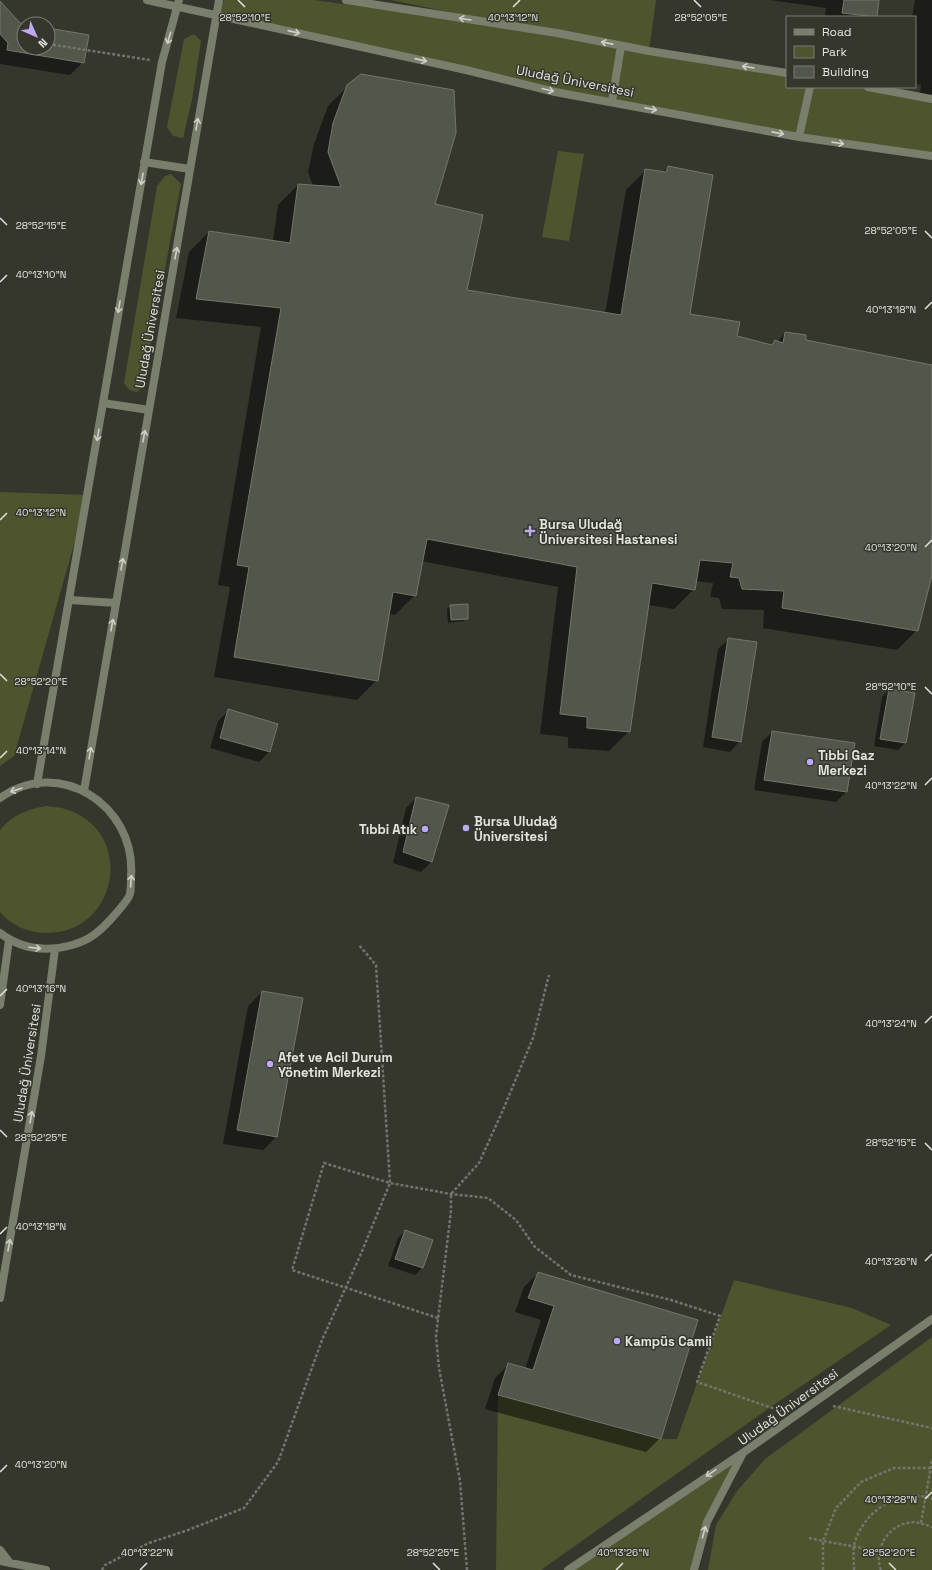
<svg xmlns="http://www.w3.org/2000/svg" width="932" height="1570" font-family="'Space Grotesk',sans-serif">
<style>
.green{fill:#4e542d}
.shadow{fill:#0007}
.building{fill:#53564b;stroke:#74766b}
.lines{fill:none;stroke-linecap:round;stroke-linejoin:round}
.path{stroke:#73756c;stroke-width:2.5;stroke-dasharray:3 2;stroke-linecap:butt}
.tertiary{stroke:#7a7e6c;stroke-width:8}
.oneway{stroke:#ced0c7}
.ticks{fill:none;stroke:#e3e4de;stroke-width:1.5}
.poi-dot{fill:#bea9f4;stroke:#35372d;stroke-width:1.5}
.labels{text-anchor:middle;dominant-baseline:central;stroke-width:3;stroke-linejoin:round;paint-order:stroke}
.street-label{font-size:13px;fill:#e3e4de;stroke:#35372d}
.poi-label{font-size:13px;font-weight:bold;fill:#e3e4de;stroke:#35372d;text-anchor:start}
.ticks-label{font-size:10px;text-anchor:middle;fill:#e3e4de;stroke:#35372d;stroke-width:3;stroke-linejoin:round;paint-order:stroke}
</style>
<rect width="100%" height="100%" fill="#35372d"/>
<!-- green -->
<path class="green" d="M 224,0 L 314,0 L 547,32 L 391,0 L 656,0 L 649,51 L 787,73 L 787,87 L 868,87 L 932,99 L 932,156 L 612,101 L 216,14 Z
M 194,34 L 201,41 L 192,100 L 183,138 L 173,136 L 167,127 L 184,39 Z
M 558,151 L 584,154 L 569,241 L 542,237 Z
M 171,174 L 181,184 L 144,380 L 142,388 L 137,392 L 129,390 L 124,383 L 157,186 L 165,176 Z
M 0,492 L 88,495 L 14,756 L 0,766 Z
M 46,806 C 53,807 61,807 68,810 C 136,833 118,934 46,933 C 28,933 11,925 0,912 L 0,830 C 14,814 26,810 46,806 Z
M 734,1280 L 852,1308 L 891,1325 L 775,1404 L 541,1570 L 496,1570 L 498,1395 L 661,1439 L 677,1439 Z
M 932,1337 L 932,1570 L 708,1570 L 716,1525 L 737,1491 L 765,1459 Z
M 744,1452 L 707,1522 L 694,1570 L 568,1570 Z"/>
<!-- shadow -->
<path class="shadow" d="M 770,0 L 878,0 L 876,17 L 825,17 L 826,8 Z
M 915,0 L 932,0 L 932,100 L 919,99 L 921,85 L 915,84 L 915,17 L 912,17 Z
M 0,3 L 19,24 L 24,25 L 24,48 L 48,48 L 48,29 L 83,62 L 70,75 L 0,64 Z
M 348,86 L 434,205 L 466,291 L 605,314 L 626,190 L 646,170 L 662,173 L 668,167 L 689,315 L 736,337 L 770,345 L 775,341 L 777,342 L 785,333 L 805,341 L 932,366 L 932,571 L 917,630 L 897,650 L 763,628 L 764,610 L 722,609 L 719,598 L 710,597 L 713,583 L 695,581 L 694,589 L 674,609 L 648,605 L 629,731 L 609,751 L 568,748 L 568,737 L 540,734 L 558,587 L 421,561 L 415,595 L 395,615 L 388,614 L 377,680 L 357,700 L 214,677 L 230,587 L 218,585 L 261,327 L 176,318 L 189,252 L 209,232 L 273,241 L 278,205 L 298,185 L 313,186 L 308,172 L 314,144 L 328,106 Z
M 467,605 L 467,618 L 464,621 L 448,623 L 447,609 L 450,606 Z
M 729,639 L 740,741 L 730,752 L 703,747 L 718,649 Z
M 889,690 L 914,694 L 905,743 L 898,750 L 874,746 L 882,697 Z
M 228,711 L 277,725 L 269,752 L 259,762 L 210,748 L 218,721 Z
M 772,732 L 846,792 L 836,802 L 754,790 L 762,742 Z
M 416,798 L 431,862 L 421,872 L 393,863 L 406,808 Z
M 262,992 L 277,1136 L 263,1150 L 223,1144 L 248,1006 Z
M 405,1231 L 432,1240 L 422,1268 L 415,1275 L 388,1266 L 398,1238 Z
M 538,1273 L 660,1438 L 646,1452 L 485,1409 L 495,1378 L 509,1364 L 525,1369 L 541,1320 L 515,1312 L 524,1287 Z"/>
<!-- building -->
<path class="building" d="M 844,0 L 879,0 L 877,17 L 842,13 Z
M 0,1 L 20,23 L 24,24 L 24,48 L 48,48 L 48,28 L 89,35 L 84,63 L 7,50 L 8,43 L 0,34 Z
M 361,74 L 454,90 L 456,133 L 435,204 L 483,215 L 467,290 L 621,315 L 645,169 L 666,172 L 668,166 L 713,175 L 690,314 L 740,322 L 737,336 L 772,345 L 775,340 L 783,343 L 785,332 L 806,335 L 806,340 L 932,365 L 932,575 L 918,631 L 782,608 L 784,591 L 742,589 L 739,578 L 730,577 L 733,563 L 700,560 L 695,590 L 652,583 L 630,732 L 587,728 L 587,717 L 560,714 L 577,567 L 427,539 L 416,596 L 393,592 L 378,681 L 234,657 L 249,567 L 237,565 L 281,308 L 196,299 L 209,231 L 290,243 L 298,184 L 341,187 L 328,152 L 333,123 L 347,85 Z
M 468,604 L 468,619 L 451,620 L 450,605 Z
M 728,638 L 757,642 L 741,742 L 712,737 Z
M 889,689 L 915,693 L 906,743 L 880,739 Z
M 228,709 L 278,724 L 270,752 L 220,738 Z
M 772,731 L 855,743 L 847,792 L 764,780 Z
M 416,797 L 449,805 L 432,862 L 403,852 Z
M 262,991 L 303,998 L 277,1137 L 237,1130 Z
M 405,1230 L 433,1240 L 423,1268 L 395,1259 Z
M 538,1272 L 698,1320 L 661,1439 L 498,1395 L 508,1363 L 533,1370 L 554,1306 L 528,1298 Z"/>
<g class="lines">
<!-- path -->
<path class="path" d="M 48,44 L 150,60
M 438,1318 L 292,1270 L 324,1163 L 390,1183 L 451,1194 L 488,1198 L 516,1220 L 535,1247 L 571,1275 L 671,1300 L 720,1316 L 697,1382 L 781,1411
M 833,1406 L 932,1428
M 921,1523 L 932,1460
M 809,1538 L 823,1541 L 879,1551
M 102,1570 L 105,1565 L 149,1543 L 188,1530 L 244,1508 L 278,1462 L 322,1340 L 360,1256 L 390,1183 L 376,965 L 359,945
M 467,1570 L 460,1481 L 439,1368 L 436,1336 L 451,1211 L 451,1194 L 479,1163 L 503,1110 L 533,1038 L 549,975
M 823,1570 L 823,1541 L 836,1508 L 861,1482 L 894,1468 L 932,1468
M 854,1570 C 854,1562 853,1553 854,1545 C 862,1513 899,1486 932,1499
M 881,1570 C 873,1551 887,1527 907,1523 C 916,1521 924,1524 932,1527"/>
<!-- tertiary -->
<path class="tertiary" d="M 147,0 L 466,70 L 555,92 L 799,137 L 932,156
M 346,0 L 557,33 L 649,51 L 787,73
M 868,87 L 932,99
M 612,101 L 621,46
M 799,137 L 810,87
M 144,162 L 190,169
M 103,403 L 149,410
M 70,600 L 116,603
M 37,784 L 162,62 L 179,0
M 84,791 L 219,0
M 0,798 C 59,756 136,805 131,876 C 131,882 131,889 130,894 C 128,901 116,913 111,919 C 99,932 90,940 72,945 C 46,952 22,950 0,933
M 0,1005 L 9,940
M 0,1298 L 41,1056 L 55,949
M 0,1550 L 10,1563
M 0,1561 L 46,1570
M 568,1570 L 744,1452 L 932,1319
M 694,1570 L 707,1522 L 743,1453"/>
</g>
<!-- one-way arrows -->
<defs><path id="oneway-shaft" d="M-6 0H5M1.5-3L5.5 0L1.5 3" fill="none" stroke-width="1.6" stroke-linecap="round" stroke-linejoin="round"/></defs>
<g class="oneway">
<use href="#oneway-shaft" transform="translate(465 19) rotate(-171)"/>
<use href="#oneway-shaft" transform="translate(294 32) rotate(13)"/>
<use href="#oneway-shaft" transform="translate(169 38) rotate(106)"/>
<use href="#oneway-shaft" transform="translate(607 43) rotate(-169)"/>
<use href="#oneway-shaft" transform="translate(421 60) rotate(13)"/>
<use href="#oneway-shaft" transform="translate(748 67) rotate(-171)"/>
<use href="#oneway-shaft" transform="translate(548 90) rotate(14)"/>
<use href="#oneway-shaft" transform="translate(651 109) rotate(11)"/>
<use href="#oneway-shaft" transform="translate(197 124) rotate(-80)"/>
<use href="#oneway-shaft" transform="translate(778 133) rotate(11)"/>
<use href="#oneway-shaft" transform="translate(838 143) rotate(8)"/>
<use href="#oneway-shaft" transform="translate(142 179) rotate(100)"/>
<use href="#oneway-shaft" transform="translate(176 253) rotate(-80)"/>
<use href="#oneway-shaft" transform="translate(119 307) rotate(100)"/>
<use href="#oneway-shaft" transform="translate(98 435) rotate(99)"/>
<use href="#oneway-shaft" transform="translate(144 436) rotate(-80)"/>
<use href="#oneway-shaft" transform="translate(122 564) rotate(-80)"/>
<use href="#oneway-shaft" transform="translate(112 625) rotate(-80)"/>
<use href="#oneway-shaft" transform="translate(90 753) rotate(-81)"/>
<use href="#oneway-shaft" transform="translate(16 790) rotate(162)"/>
<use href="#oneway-shaft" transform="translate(131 881) rotate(-86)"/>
<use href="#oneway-shaft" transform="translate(35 948) rotate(7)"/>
<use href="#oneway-shaft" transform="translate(31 1117) rotate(-80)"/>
<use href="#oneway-shaft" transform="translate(9 1245) rotate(-80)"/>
<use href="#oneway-shaft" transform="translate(711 1473) rotate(146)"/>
<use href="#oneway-shaft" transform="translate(704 1532) rotate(-75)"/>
</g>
<!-- ticks -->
<path class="ticks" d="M 238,0 L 245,7M 694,0 L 701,7M 513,7 L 520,0M 0,218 L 7,225M 925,231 L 932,238M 0,282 L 7,275M 925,309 L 932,302M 0,520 L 7,513M 925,547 L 932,540M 0,674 L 7,681M 925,687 L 932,694M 0,758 L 7,751M 925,785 L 932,778M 0,996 L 7,989M 925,1023 L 932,1016M 0,1130 L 7,1137M 925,1143 L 932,1150M 0,1234 L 7,1227M 925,1261 L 932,1254M 0,1472 L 7,1465M 925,1499 L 932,1492M 433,1563 L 440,1570M 889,1563 L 896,1570M 140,1570 L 147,1563M 616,1570 L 623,1563"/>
<!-- markers -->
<g class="poi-dot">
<path d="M528 525h4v4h4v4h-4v4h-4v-4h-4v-4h4z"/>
<circle cx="810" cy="762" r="4"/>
<circle cx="466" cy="828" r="4"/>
<circle cx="425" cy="829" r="4"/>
<circle cx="270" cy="1064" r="4"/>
<circle cx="617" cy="1341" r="4"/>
</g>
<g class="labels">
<!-- street labels -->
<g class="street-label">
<text transform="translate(575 81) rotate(11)">Uludağ Üniversitesi</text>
<text transform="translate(150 329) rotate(-80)">Uludağ Üniversitesi</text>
<text transform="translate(27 1063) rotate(-81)">Uludağ Üniversitesi</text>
<text transform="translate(788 1407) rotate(-36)">Uludağ Üniversitesi</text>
</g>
<!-- poi labels -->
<g class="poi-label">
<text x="539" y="524">Bursa Uludağ<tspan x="539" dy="15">Üniversitesi Hastanesi</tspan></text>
<text x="818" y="755">Tıbbi Gaz<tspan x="818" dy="15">Merkezi</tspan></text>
<text x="474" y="821">Bursa Uludağ<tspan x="474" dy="15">Üniversitesi</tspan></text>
<text x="417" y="829" text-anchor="end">Tıbbi Atık</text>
<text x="278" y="1057">Afet ve Acil Durum<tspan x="278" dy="15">Yönetim Merkezi</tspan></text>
<text x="625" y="1341">Kampüs Camii</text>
</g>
</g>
<g class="ticks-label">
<text x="245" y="21">28°52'10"E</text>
<text x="513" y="21">40°13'12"N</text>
<text x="701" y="21">28°52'05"E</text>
<text x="41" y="229">28°52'15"E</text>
<text x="891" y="234">28°52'05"E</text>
<text x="41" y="278">40°13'10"N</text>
<text x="891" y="313">40°13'18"N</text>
<text x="41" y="516">40°13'12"N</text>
<text x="891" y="551">40°13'20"N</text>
<text x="41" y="685">28°52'20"E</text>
<text x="891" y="690">28°52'10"E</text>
<text x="41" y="754">40°13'14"N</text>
<text x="891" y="789">40°13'22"N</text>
<text x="41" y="992">40°13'16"N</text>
<text x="891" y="1027">40°13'24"N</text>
<text x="41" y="1141">28°52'25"E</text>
<text x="891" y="1146">28°52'15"E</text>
<text x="41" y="1230">40°13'18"N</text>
<text x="891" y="1265">40°13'26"N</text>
<text x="41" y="1468">40°13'20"N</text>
<text x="891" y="1503">40°13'28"N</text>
<text x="147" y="1556">40°13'22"N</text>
<text x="433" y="1556">28°52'25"E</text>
<text x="623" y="1556">40°13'26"N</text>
<text x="889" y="1556">28°52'20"E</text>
</g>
<!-- legend -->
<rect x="786" y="16" width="130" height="72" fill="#35372d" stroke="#7b7c74"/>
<rect x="794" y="29" width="20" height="6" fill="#7a7e6c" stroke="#7b7c74"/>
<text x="822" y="36" font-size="12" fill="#e3e4de">Road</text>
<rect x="794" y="46" width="20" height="12" fill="#4e542d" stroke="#7b7c74"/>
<text x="822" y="56" font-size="12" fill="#e3e4de">Park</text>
<rect x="794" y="66" width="20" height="12" fill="#53564b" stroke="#7b7c74"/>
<text x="822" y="76" font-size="12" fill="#e3e4de">Building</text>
<!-- north arrow -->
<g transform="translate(36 36) rotate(135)"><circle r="19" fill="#35372d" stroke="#7b7c74"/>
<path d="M0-3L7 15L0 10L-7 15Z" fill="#bea9f4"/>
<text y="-6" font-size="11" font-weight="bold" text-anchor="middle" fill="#e3e4de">N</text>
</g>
</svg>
